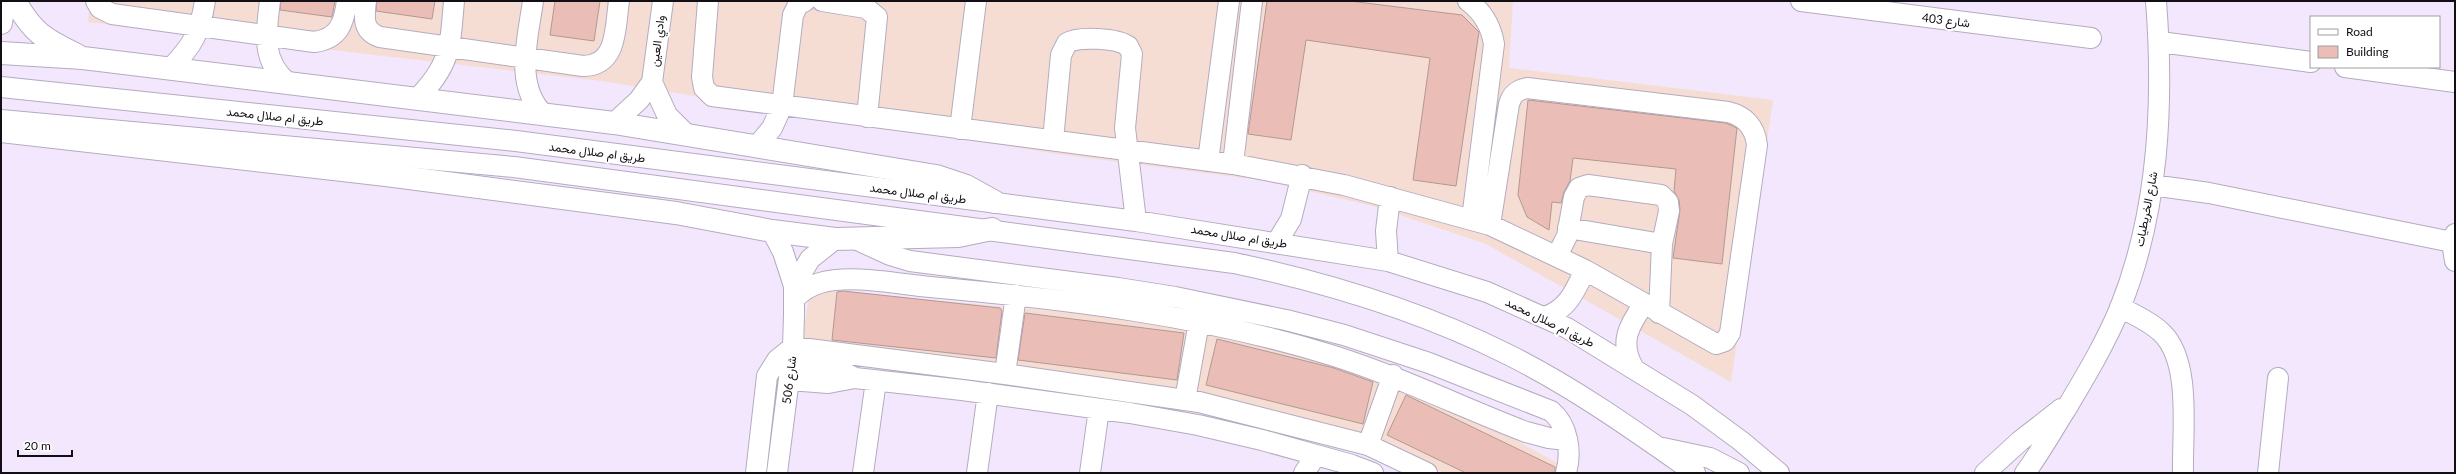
<svg xmlns="http://www.w3.org/2000/svg" width="2456" height="474" font-family="Lato,Vazirmatn,sans-serif">
<style>
.commercial{fill:#f5ddd3}
.building{fill:#eabeb7;stroke:#b29894}
.lines{fill:none;stroke-linecap:round;stroke-linejoin:round}
.minor-casing{stroke:#b5abbf;stroke-width:22}
.major-casing{stroke:#b5abbf;stroke-width:24}
.minor{stroke:#fff;stroke-width:20}
.major{stroke:#fff;stroke-width:22}
.labels{text-anchor:middle;dominant-baseline:central;stroke-width:4;stroke-linejoin:round;paint-order:stroke}
.street-label{font-size:12px;fill:#120e15;stroke:#fff}
</style>
<rect width="100%" height="100%" fill="#f2e7fd"/>
<!-- commercial -->
<path class="commercial" d="M 90,1 L 1513,1 L 1509,68 L 1773,100 L 1731,382 L 1486,244 L 1373,206 L 1260,180 L 1057,154 L 601,81 L 88,22 Z
M 810,289 L 1185,323 L 1390,371 L 1559,464 L 1554,473 L 1444,473 L 1362,433 L 802,342 Z"/>
<!-- building -->
<path class="building" d="M 281,1 L 335,1 L 332,17 L 280,10 Z
M 377,1 L 435,1 L 432,19 L 376,11 Z
M 555,1 L 600,1 L 594,41 L 550,35 Z
M 1267,1 L 1350,1 L 1462,15 L 1479,32 L 1456,186 L 1413,180 L 1430,58 L 1306,40 L 1291,140 L 1248,134 Z
M 1528,100 L 1726,123 L 1737,128 L 1722,264 L 1673,258 L 1680,210 L 1679,200 L 1674,191 L 1676,169 L 1573,158 L 1570,181 L 1564,192 L 1561,203 L 1552,202 L 1549,230 L 1527,217 L 1518,195 Z
M 843,291 L 1000,308 L 1002,311 L 996,358 L 832,340 L 837,292 Z
M 1025,313 L 1184,333 L 1177,380 L 1018,360 Z
M 1217,339 L 1334,368 L 1373,382 L 1363,424 L 1206,385 Z
M 1406,395 L 1555,467 L 1555,473 L 1466,473 L 1387,435 Z"/>
<g class="lines">
<defs>
<path id="minor" d="M 96,1 L 100,8 L 112,14 L 314,42 C 339,39 344,23 347,1
M 270,1 C 266,32 261,61 288,83
M 366,1 C 364,17 362,31 380,37 L 583,66 C 618,66 615,27 619,1
M 533,1 C 528,38 514,84 543,114
M 663,1 L 652,82 L 667,115 L 685,133
M 708,1 L 702,77 L 704,88 L 712,96 L 1233,164 L 1344,185 L 1490,225 L 1585,270 L 1716,344 L 1725,341 L 1730,333 L 1757,145 C 1755,127 1745,116 1728,112 L 1527,88 C 1517,90 1512,94 1509,104 L 1490,225
M 822,1 L 866,8 L 877,17 L 867,117
M 1468,1 C 1483,12 1491,26 1494,44 L 1472,219
M 1801,1 L 2091,38
M 2160,42 L 2311,62
M 2345,67 L 2455,82
M 170,69 C 193,45 200,33 205,1
M 1,87 L 516,141 L 1136,221 L 1388,261 L 1487,292 L 1567,328 L 1692,405 L 1741,441 L 1779,473
M 417,99 C 451,64 450,47 454,1
M 1,120 L 514,167 L 1234,263 C 1329,283 1421,311 1509,355 C 1575,388 1635,431 1695,473
M 614,123 L 639,100 L 652,82
M 960,129 L 976,1
M 1053,140 L 1061,55 L 1067,43 C 1078,36 1117,38 1128,46 L 1132,54 L 1125,128 L 1136,221
M 757,146 L 772,128 L 782,106 L 793,15 L 798,5 L 805,1
M 1208,161 L 1229,1
M 1233,164 L 1252,1
M 2152,185 L 2209,193 L 2452,242
M 1568,228 L 1662,244
M 772,231 L 783,252 L 794,286 L 794,315 L 793,347 L 777,473
M 2455,234 L 2452,242 L 2455,261
M 853,238 L 890,255 L 910,261 L 1118,288 L 1175,297 L 1286,320 L 1344,335 L 1429,363 L 1551,411 C 1568,425 1572,452 1566,473
M 1277,242 L 1291,219 L 1302,175
M 1557,256 L 1567,236 L 1574,197 L 1579,188 L 1588,185 L 1661,195 L 1668,202 L 1669,211 L 1662,244 L 1659,313
M 1388,261 L 1386,231 L 1390,197
M 794,286 L 810,259 L 835,239
M 794,299 C 801,292 809,286 820,283 C 851,274 897,284 930,287 C 1065,299 1201,315 1331,355 C 1398,376 1461,407 1526,432 L 1549,438 L 1567,440
M 2120,307 C 2134,315 2150,321 2162,333 C 2192,362 2182,433 2183,473
M 1545,317 C 1568,309 1575,291 1585,270
M 792,362 L 839,370 L 855,378
M 1633,367 C 1619,342 1629,325 1644,304
M 1005,374 L 1016,295
M 790,380 L 828,383 L 855,378 L 962,390 L 1130,413 L 1198,425 L 1262,440 L 1352,465 L 1373,473
M 1185,400 L 1199,322
M 1368,445 L 1393,375
M 1663,448 L 1710,458 L 1739,473
M 756,473 L 767,376 L 777,360 L 793,347 L 1005,374 L 1199,402 L 1368,445 L 1427,473
M 863,473 L 876,381
M 977,473 L 988,393
M 1090,473 L 1099,409
M 1304,473 L 1316,455
M 1985,473 L 2020,441 L 2061,409
M 2025,473 C 2040,453 2052,431 2066,409 C 2085,377 2105,344 2120,308 C 2159,211 2164,104 2156,1
M 2268,473 L 2278,378"/>
<path id="major" d="M 15,1 C 33,33 44,39 77,55
M 1,23 L 4,1
M 1,53 L 83,58 L 614,123 L 936,176 L 966,186 L 995,202
M 1,131 L 386,175 L 676,213 L 772,231 L 835,239 L 958,236 L 992,229"/>
</defs>
<!-- minor casing -->
<use href="#minor" class="minor-casing"/>
<!-- major casing -->
<use href="#major" class="major-casing"/>
<!-- minor -->
<use href="#minor" class="minor"/>
<!-- major -->
<use href="#major" class="major"/>
</g>
<g class="labels">
<!-- street labels -->
<g class="street-label">
<text transform="translate(1946 20) rotate(7)">شارع 403</text>
<text transform="translate(657 41) rotate(-83)">وادي العين</text>
<text transform="translate(275 116) rotate(6)">طريق ام صلال محمد</text>
<text transform="translate(597 152) rotate(7)">طريق ام صلال محمد</text>
<text transform="translate(918 193) rotate(7)">طريق ام صلال محمد</text>
<text transform="translate(2146 209) rotate(-79)">شارع الخريطيات</text>
<text transform="translate(1239 236) rotate(9)">طريق ام صلال محمد</text>
<text transform="translate(1550 322) rotate(26)">طريق ام صلال محمد</text>
<text transform="translate(789 380) rotate(-83)">شارع 506</text>
</g>
</g>
<!-- border -->
<rect width="2456" height="474" fill="none" stroke="#120e15" stroke-width="4"/>
<!-- legend -->
<rect x="2310" y="16" width="130" height="52" fill="#ffffff" stroke="#a09fa1"/>
<rect x="2318" y="29" width="20" height="6" fill="#ffffff" stroke="#a09fa1"/>
<text x="2346" y="36" font-size="12" fill="#120e15">Road</text>
<rect x="2318" y="46" width="20" height="12" fill="#eabeb7" stroke="#a09fa1"/>
<text x="2346" y="56" font-size="12" fill="#120e15">Building</text>
<!-- scale -->
<path d="M18 450v6h54v-6" fill="none" stroke="#120e15" stroke-width="2"/>
<text x="24" y="450" font-size="12" fill="#120e15" stroke="#ffffff" stroke-width="3" paint-order="stroke">20 m</text>
</svg>
